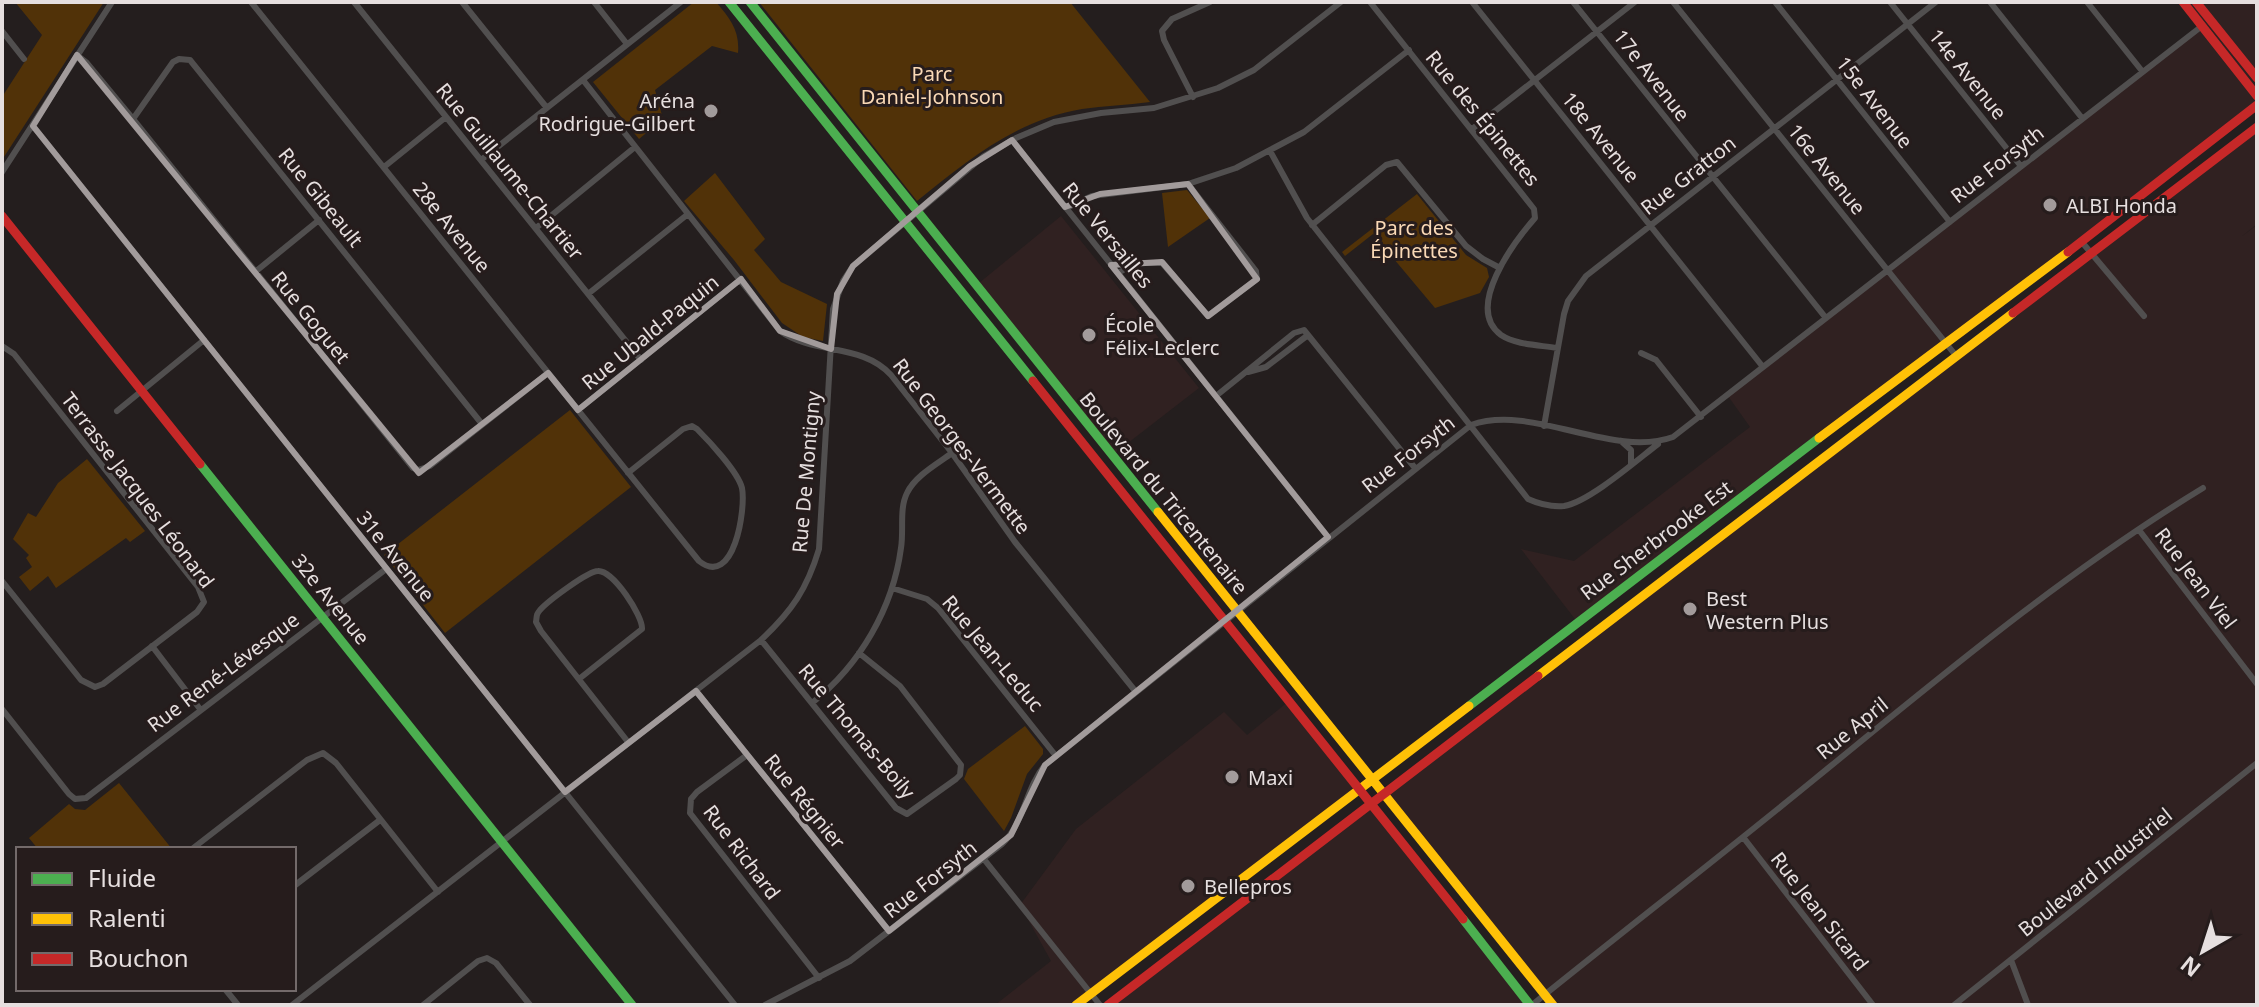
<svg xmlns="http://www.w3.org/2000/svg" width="2259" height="1007" font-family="'Noto Sans',sans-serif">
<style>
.built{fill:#302121}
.park{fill:#513208}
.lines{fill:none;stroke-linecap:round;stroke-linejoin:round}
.street{stroke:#514f4f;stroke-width:6}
.fast{stroke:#4caf50;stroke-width:9}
.slow{stroke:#ffc107;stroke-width:9}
.jam{stroke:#c62828;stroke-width:9}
.marked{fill:none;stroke:#a29b9b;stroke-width:6;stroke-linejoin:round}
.poi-dot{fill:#a29b9b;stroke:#261c1c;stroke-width:3}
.labels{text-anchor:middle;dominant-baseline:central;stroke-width:6;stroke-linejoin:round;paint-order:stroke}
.park-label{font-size:20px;fill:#fad9b6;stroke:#261c1c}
.street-label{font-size:20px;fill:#e6dfdf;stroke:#261c1c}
.poi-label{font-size:20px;fill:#e6dfdf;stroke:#261c1c;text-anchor:start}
</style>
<rect width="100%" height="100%" fill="#241e1e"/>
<!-- built -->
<path class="built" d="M 2183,2 L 2257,2 L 2257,105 L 1578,623 L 1521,549 L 1574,561 L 1750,427 L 1728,396 L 2201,26 Z
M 2257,127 L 2257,224 L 2241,237 L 2257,225 L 2257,1005 L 1553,1005 L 1384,795 Z
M 1061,216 L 1199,388 L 1115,453 L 979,283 Z
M 1289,701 L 1360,789 L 1079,1005 L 995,1005 L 1051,961 L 1020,905 L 1076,829 L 1224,712 L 1247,735 Z
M 1372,804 L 1531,1005 L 1108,1005 Z"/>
<!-- park -->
<path class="park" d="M 15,2 L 104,2 L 2,160 L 2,97 L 42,35 Z
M 694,2 L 716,2 C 730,18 740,31 738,53 L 712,46 L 655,90 L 663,119 L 639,139 L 593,82 Z
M 759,2 L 1070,2 L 1150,102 C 1127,105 1104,106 1082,109 C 1016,120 967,161 917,201 Z
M 715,173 L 765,239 L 754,250 L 781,282 L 827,304 L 823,341 L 803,337 L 782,323 L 734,260 L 684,201 Z
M 1187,190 L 1210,218 L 1168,247 L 1162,193 Z
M 1417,194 L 1466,255 L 1487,268 L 1489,277 L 1480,293 L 1435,308 L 1373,234 L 1345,256 L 1342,252 Z
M 570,410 L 631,487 L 445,633 L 384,555 Z
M 87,459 L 145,531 L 130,542 L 126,538 L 56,588 L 48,576 L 30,591 L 19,577 L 32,567 L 26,558 L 29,555 L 13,539 L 28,513 L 36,517 L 58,483 Z
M 1025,726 L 1043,749 L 1043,754 L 1027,774 L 1011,818 L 1004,831 L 964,779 L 968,769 Z
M 119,783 L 172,849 L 38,849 L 29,838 L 69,804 L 75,809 L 85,810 Z"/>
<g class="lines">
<!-- street -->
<path class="street" d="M 251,2 L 699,561 C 734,589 746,509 742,488 C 738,472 709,441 697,429 L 692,426 L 683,429 L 628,473
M 354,2 L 641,360
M 462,2 L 547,108
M 594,2 L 627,44
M 1370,2 L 1534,209 L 1535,218 C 1514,242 1464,308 1501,335 C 1516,345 1539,345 1557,348
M 1472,2 L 1763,367
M 1573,2 L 1826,318
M 1673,2 L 1957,357
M 1775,2 L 1950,222
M 1890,2 L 2020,165
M 1990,2 L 2082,118
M 2087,2 L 2142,71
M 2,31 L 24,59
M 77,55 L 86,62 L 133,119 L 413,468 L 418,470 L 430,466 L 548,373
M 583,80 L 780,331 C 814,355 862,343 891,375 L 952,453 L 1015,542 L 1136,692
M 1193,97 L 1164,40 L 1162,31 L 1172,19 L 1210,2
M 133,119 L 173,62 L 179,59 L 190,60 L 482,424
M 33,126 L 735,1005
M 1472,129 L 1635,2
M 1012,140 L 1328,537
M 1270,151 L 1307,218 L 1528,499 C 1539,504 1551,507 1564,506 C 1589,502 1637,460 1658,444
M 481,160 L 681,2
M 384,167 L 446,117
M 2,172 L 112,2
M 1066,208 L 1092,196 L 1188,184 L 1236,168 L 1304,132 L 1409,50
M 1312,225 L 1386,165 L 1397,162 L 1466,246 L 1483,259 L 1500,268
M 536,228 L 635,147
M 2081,241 L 2144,316
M 255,272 L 319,220
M 1118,273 L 1136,263 L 1162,263 L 1208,316 L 1257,279 L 1256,271 L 1188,184
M 588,294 L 688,214
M 2,346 L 14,354 L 198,587 L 204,602 L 197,612 L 103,684 L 95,687 L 81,680 L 2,581
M 1641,353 L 1656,360 L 1701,417
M 1248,372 L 1266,367 L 1308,335
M 1216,396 L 1294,333 L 1304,330 L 1415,468
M 578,410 L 741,279
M 117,411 L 204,340
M 1544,426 L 1564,314 L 1568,301 L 1586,276 L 1936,2
M 1621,441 L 1631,450 L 1631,465
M 2139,530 L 2257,684
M 892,588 L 927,599 L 938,608 L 1056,756
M 761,640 L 896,808 L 907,814 L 956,779 L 960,775 L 961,765 L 900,686 L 859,653
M 152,646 L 200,709
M 579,679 L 642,629 C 643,616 613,570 598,571 C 588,571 548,601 540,610 C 536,615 537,615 536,622 L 541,631 L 628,742
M 696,691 L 889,931
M 812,703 C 860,665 893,608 901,548 C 904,530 899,509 907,493 C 915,476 937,464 952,453
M 2,709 L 69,794 L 75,799 L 86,798 L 386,569
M 747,755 L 697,792 L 691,799 L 690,813 L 819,978
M 1743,837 L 1873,1005
M 192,849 L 307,760 L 323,753 L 336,763 L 438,892
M 983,858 L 1100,1005
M 294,886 L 380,820
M 2011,960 L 2028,1005
M 225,989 L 238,1005
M 292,1005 L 761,640 C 792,611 807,589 819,549 L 833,309 L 843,281 L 853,266 L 984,156 L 1016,138 L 1054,122 L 1101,113 L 1154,108 L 1218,88 L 1254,70 L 1341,2
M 423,1005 L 478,961 L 487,958 L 496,963 L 530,1005
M 765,1005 L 850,961 L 1002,844 C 1025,822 1025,789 1045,765 L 1471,425 C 1532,403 1612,459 1673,437 L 2202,26
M 1532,1005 C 1626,929 1722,855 1816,778 C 1940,677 2065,572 2203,488
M 1954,1005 L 2257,763"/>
<!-- fast -->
<path class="fast" d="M 729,2 L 1033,381
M 750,2 L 1158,512
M 200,464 L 632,1005
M 1469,706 L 1819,438
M 1463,919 L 1530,1005"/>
<!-- slow -->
<path class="slow" d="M 1819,438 L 2068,252
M 1158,512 L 1553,1005
M 1538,676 L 2013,313
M 1076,1005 L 1469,706"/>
<!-- jam -->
<path class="jam" d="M 2183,2 L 2257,96
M 2196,2 L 2257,78
M 2,216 L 200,464
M 2068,252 L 2257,105
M 2013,313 L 2257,127
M 1033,381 L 1463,919
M 1108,1005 L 1538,676"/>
</g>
<!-- marked area -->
<path class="marked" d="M 77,55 L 419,473 L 548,373 L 578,410 L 741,279 L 780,331 L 831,349 L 837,294 L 853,266 L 970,166 L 1012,140 L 1065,207 L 1100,194 L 1188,184 L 1257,279 L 1208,316 L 1162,262 L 1111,265 L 1328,537 L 1045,765 L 1011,835 L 889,931 L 696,691 L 565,792 L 33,126 Z"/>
<!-- markers -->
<g class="poi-dot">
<circle cx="711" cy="111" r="8"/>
<circle cx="2050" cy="205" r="8"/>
<circle cx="1089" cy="335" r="8"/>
<circle cx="1690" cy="609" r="8"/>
<circle cx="1232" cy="777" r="8"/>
<circle cx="1188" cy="886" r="8"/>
</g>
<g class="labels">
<!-- park labels -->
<g class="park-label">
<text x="932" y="73">Parc<tspan x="932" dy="23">Daniel-Johnson</tspan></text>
<text x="1414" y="227">Parc des<tspan x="1414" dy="23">Épinettes</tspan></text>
</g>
<!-- street labels -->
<g class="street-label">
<text transform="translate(1968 74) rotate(51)">14e Avenue</text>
<text transform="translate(1652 75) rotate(52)">17e Avenue</text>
<text transform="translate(1875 102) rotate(52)">15e Avenue</text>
<text transform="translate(1483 118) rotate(51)">Rue des Épinettes</text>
<text transform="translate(1601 137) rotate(51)">18e Avenue</text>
<text transform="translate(1997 164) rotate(-38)">Rue Forsyth</text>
<text transform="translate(1827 169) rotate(51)">16e Avenue</text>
<text transform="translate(510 171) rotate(51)">Rue Guillaume-Chartier</text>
<text transform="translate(1688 175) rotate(-38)">Rue Gratton</text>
<text transform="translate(321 197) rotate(51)">Rue Gibeault</text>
<text transform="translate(452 227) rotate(51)">28e Avenue</text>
<text transform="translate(1108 235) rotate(51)">Rue Versailles</text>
<text transform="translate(311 317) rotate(51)">Rue Goguet</text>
<text transform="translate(650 332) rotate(-39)">Rue Ubald-Paquin</text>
<text transform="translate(962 446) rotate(53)">Rue Georges-Vermette</text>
<text transform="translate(1408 454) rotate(-38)">Rue Forsyth</text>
<text transform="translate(806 472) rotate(-85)">Rue De Montigny</text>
<text transform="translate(138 490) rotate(53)">Terrasse Jacques Léonard</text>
<text transform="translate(1164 493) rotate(51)">Boulevard du Tricentenaire</text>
<text transform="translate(1656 540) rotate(-37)">Rue Sherbrooke Est</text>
<text transform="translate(396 556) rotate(51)">31e Avenue</text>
<text transform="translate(2196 578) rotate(53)">Rue Jean Viel</text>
<text transform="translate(331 599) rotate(51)">32e Avenue</text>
<text transform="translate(993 653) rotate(50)">Rue Jean-Leduc</text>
<text transform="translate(223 672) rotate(-37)">Rue René-Lévesque</text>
<text transform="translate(1852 728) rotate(-39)">Rue April</text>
<text transform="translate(857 731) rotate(50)">Rue Thomas-Boily</text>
<text transform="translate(805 801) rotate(51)">Rue Régnier</text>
<text transform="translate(742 852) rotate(53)">Rue Richard</text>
<text transform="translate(2095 872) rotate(-39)">Boulevard Industriel</text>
<text transform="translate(930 879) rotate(-38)">Rue Forsyth</text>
<text transform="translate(1820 911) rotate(52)">Rue Jean Sicard</text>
</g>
<!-- poi labels -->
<g class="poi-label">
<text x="695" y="100" text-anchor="end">Aréna<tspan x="695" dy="23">Rodrigue-Gilbert</tspan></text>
<text x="2066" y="205">ALBI Honda</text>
<text x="1105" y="324">École<tspan x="1105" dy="23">Félix-Leclerc</tspan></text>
<text x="1706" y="598">Best<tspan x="1706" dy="23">Western Plus</tspan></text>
<text x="1248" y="777">Maxi</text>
<text x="1204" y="886">Bellepros</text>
</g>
</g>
<!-- border -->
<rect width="2259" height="1007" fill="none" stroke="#e6dfdf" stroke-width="8"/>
<!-- legend -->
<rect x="16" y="847" width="280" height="144" fill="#261c1c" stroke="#736a6a" stroke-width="2"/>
<rect x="32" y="873" width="40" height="12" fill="#4caf50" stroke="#736a6a" stroke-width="2"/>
<text x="88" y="887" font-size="24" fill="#e6dfdf">Fluide</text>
<rect x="32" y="913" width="40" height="12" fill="#ffc107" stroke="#736a6a" stroke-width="2"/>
<text x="88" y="927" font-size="24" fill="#e6dfdf">Ralenti</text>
<rect x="32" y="953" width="40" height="12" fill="#c62828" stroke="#736a6a" stroke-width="2"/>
<text x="88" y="967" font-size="24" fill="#e6dfdf">Bouchon</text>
<!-- north arrow -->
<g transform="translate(2203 951) rotate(219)" stroke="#261c1c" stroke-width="6" paint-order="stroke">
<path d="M0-6L14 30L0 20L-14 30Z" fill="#e6dfdf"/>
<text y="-12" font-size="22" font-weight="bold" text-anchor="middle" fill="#e6dfdf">N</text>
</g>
</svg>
